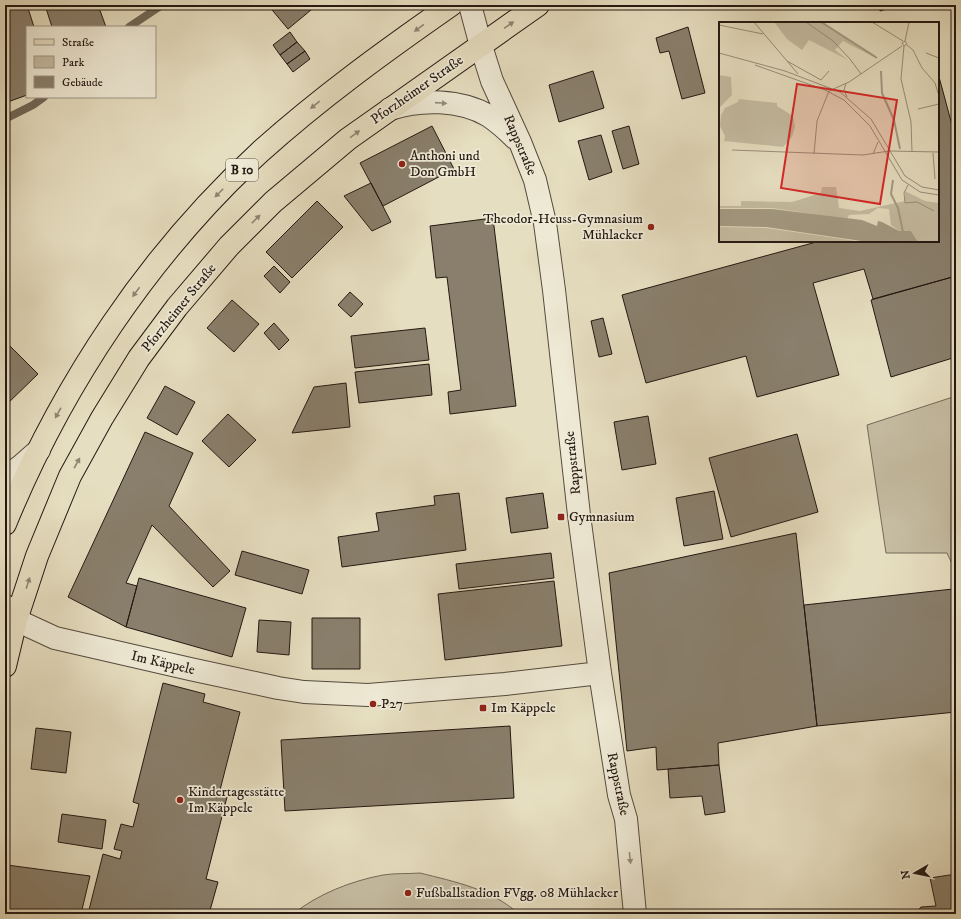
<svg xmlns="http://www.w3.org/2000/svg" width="961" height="919" font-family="'IM FELL DW Pica',serif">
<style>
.green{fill:#c5bca2;stroke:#746a5a}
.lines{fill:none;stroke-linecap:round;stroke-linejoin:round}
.stream{stroke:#716757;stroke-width:8}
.building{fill:#897f6c;stroke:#241812}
.minor-casing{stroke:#544a3e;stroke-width:24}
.major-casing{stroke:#241812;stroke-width:24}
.minor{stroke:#efead6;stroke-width:22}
.major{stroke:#e6dec0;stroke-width:22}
.oneway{fill:#8f8572}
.oneway2{fill:#948c7e}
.poi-dot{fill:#8f2418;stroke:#efead6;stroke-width:1.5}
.labels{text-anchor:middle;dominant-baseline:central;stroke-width:3.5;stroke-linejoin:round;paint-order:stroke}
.shield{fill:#efead6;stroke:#61574d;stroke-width:1}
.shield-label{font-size:13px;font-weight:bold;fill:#241812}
.street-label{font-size:14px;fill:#241812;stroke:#efead6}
.poi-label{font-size:14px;fill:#241812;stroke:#efead6;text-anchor:start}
.inset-river{fill:none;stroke:#a49b85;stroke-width:2}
.inset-road{fill:none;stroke:#988f7a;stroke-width:1}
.view{fill:#d62828;fill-opacity:0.15;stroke:#d62828;stroke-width:2}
.inset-edge{fill:none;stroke:#241812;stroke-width:2}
</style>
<rect width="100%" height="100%" fill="#e6dec0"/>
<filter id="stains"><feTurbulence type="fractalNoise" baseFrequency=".005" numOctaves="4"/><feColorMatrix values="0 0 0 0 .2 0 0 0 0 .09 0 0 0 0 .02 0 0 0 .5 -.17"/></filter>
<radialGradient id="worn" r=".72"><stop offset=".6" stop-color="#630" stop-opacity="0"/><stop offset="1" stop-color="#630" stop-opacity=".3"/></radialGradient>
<!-- green -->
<path class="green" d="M 956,396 L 956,572 L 947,553 L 886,553 L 867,425 Z
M 420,873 C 456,882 491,889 519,914 L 293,914 C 318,894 351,881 383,875 C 395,873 408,874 420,873 Z"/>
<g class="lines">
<!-- stream -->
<path class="stream" d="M 129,27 L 162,5
M 5,119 L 33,105 L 44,97"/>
</g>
<!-- building -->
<path class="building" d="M 5,5 L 27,5 L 34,27 L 27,27 L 27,95 L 5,103 Z
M 45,5 L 98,5 L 106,27 L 52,27 Z
M 268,5 L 317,5 L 288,29 Z
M 879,5 L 900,5 L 880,11 Z
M 688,27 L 705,93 L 682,99 L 669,51 L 660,53 L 656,38 Z
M 290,32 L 297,42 L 280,55 L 273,45 Z
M 297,42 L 305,51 L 287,64 L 280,55 Z
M 305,51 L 310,59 L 293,72 L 287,64 Z
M 593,71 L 604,108 L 559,122 L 549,85 Z
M 938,73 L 956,140 L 956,276 L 873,299 L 864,269 L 813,283 L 839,375 L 757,397 L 746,356 L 646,383 L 622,295 L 820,241 L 938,241 Z
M 432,126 L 454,169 L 383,206 L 360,163 Z
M 629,126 L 639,164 L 623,169 L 612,131 Z
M 601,135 L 612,172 L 589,180 L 578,141 Z
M 371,183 L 391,222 L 372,231 L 344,196 Z
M 317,201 L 343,227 L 292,278 L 266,252 Z
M 493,218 L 516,406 L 450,414 L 448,392 L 461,390 L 447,277 L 436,278 L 430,226 Z
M 274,266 L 290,282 L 280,293 L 264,276 Z
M 956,276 L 956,357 L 891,377 L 871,300 Z
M 350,292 L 363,304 L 351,317 L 338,305 Z
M 232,300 L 259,324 L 234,352 L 207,328 Z
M 603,318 L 612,354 L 599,357 L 591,321 Z
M 274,323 L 289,340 L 279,350 L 264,333 Z
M 425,328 L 429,360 L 355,368 L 351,336 Z
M 5,341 L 38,374 L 5,406 Z
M 429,364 L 432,395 L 359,403 L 355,372 Z
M 346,383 L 350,427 L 292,433 L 314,387 Z
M 165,386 L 195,402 L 177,435 L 147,418 Z
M 228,414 L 256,440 L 229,467 L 202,441 Z
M 648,416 L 656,464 L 622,470 L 614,422 Z
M 145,432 L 193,453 L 169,506 L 230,571 L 213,587 L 152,525 L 126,583 L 137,586 L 126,627 L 68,597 Z
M 797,434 L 818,512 L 731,537 L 709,458 Z
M 714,491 L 723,539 L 684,546 L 676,498 Z
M 459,493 L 466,550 L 342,567 L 338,537 L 379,531 L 376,513 L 435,505 L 434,496 Z
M 543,493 L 548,528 L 511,533 L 506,498 Z
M 796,533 L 817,726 L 718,743 L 719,765 L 657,770 L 656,747 L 627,751 L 609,573 Z
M 242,551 L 309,570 L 302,594 L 235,575 Z
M 551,553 L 554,578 L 459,589 L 456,564 Z
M 139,578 L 246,608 L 232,657 L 126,627 Z
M 554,581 L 562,646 L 445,660 L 438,594 Z
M 953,589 L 956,616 L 956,712 L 817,726 L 804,605 Z
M 312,618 L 360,618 L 360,669 L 312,669 Z
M 259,620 L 291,622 L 289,655 L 257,652 Z
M 163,683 L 205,694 L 203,702 L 240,712 L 219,794 L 227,797 L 206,879 L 218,882 L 209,914 L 88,914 L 103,854 L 120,859 L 122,851 L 114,849 L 121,824 L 133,827 L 139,804 L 133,802 Z
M 510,726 L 514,798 L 285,811 L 281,740 Z
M 36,728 L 71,732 L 66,773 L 31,769 Z
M 719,765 L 725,812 L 705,815 L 702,796 L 670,798 L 668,769 Z
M 62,814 L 106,820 L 102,849 L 58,842 Z
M 7,865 L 90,876 L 81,914 L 5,914 L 5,879 Z
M 956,874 L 956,914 L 914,914 L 921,907 L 936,906 L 930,878 Z"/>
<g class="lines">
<defs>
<path id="minor" d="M 470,5 L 481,46 L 492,81 L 520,142 L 535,180 L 545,223 L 554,290 L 579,515 L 600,673 L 619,795 L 626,819 L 635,914
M 390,109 C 421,99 460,99 489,116 C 498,122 507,130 515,138
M 5,478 L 22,465 L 39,450
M 5,606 L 16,620 L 55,638 L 190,669 L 278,688 L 304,692 L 368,695 L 505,684 L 600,673"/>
<path id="major" d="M 5,524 C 62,385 149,254 260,152 C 320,98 385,51 451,5
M 5,666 L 16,620 L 37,556 L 70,476 L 102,418 L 139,358 L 177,307 L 229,246 L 273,202 L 348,139 L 538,5"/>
</defs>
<!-- minor casing -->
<use href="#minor" class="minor-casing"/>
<!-- major casing -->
<use href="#major" class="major-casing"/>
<!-- minor -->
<use href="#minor" class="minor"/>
<!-- major -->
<use href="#major" class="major"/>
</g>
<!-- one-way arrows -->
<defs><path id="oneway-solid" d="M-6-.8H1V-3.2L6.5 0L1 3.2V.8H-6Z"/></defs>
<g class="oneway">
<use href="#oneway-solid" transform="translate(509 25) rotate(-35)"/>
<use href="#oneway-solid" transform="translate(419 28) rotate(144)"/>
<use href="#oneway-solid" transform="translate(315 105) rotate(141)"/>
<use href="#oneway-solid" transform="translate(355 134) rotate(-36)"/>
<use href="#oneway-solid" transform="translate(219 193) rotate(135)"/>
<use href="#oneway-solid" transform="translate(256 219) rotate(-45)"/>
<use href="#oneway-solid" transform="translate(136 292) rotate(127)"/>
<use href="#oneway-solid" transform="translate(58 413) rotate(119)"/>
<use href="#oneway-solid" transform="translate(77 463) rotate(-61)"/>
<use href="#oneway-solid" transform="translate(28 583) rotate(-72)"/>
</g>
<g class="oneway2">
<use href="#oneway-solid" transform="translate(441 103) rotate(4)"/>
<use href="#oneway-solid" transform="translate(630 858) rotate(84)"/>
</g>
<!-- markers -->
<g class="poi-dot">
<circle cx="402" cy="164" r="4"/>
<circle cx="651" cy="227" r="4"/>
<rect x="557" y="513" width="8" height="8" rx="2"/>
<circle cx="373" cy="704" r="4"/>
<rect x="479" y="704" width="8" height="8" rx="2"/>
<circle cx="180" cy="800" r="4"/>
<circle cx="408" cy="893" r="4"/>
</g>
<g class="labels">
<!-- shield labels -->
<rect class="shield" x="226" y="159" width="32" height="22" rx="3"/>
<g class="shield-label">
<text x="242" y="170">B 10</text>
</g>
<!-- street labels -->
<g class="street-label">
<text transform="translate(417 90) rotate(-35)">Pforzheimer Straße</text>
<text transform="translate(520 145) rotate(67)">Rappstraße</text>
<text transform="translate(179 308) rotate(-51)">Pforzheimer Straße</text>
<text transform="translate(573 463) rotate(-96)">Rappstraße</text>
<text transform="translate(163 663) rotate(13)">Im Käppele</text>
<text transform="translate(618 784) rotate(78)">Rappstraße</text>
</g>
<!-- poi labels -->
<g class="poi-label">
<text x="410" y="156">Anthoni und<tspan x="410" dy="16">Don GmbH</tspan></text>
<text x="643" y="219" text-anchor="end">Theodor-Heuss-Gymnasium<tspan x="643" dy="16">Mühlacker</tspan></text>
<text x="569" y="517">Gymnasium</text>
<text x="381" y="704">P27</text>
<text x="491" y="708">Im Käppele</text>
<text x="188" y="792">Kindertagesstätte<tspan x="188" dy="16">Im Käppele</tspan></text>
<text x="416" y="893">Fußballstadion FVgg. 08 Mühlacker</text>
</g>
</g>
<!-- overview -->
<g transform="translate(719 22)">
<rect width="220" height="220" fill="#e6dec0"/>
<path d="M 55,0 L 104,0 L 157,34 L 155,35 L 124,19 L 116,28 L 129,38 L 90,18 L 83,28 L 68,17 ZM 0,53 L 12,55 L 13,73 L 0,86 ZM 20,77 L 58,81 L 58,84 L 74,94 L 76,105 L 73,115 L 64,125 L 5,119 L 6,114 L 1,104 L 2,93 L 6,86 L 19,80 ZM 103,165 L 117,165 L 120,186 L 141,189 L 186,179 L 186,169 L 206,179 L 220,181 L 220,220 L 199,220 L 192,209 L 180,209 L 172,203 L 170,187 L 159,186 L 150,192 L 130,193 L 128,197 L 53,186 L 0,186 L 0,184 L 22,184 L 22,179 L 73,180 L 102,171 ZM 0,205 L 47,206 L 144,220 L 0,219 Z" fill="#c5bca2"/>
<path d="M 0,187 L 53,187 L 143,198 L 158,204 L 159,199 L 163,200 L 180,209 L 192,209 L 199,220 L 149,220 L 47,205 L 0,204 Z" fill="#a49b85"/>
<path class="inset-river" d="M 102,0 L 158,36M 162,49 L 163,71 L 175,98 L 181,127M 174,158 L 172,172 L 179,186 L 184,210"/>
<path class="inset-road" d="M 35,0 L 79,52M 87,0 L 114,19 L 131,37 L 142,52M 153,0 L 184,19M 0,3 L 44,12M 186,19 L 183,21 L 185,24 L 188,22 L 186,19 L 190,0M 188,23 L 194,28 L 203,46 L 216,61 L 220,74M 185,24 L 182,57 L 192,100 L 193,130M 0,31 L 66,49 L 121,70 L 152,97 L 186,154 L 203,165 L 220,168M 207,31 L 220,36M 68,39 L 102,58 L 110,49M 36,43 L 106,68 L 125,78 L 151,104 L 183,158 L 201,170 L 220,173M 127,61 L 125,68 L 128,75M 199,87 L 220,82M 13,128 L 144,133 L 170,129 L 220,130M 214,131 L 216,157M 95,132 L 98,99 L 110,69 L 130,60 L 183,24M 154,132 L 159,120M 189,163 L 185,171 L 186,181 L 198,180 L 215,189"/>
<path class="view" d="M 78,62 L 178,78 L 161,182 L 62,166 Z"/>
<rect width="220" height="220" class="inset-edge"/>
</g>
<!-- margin -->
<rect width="961" height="919" fill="none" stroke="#e6dec0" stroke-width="20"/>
<rect x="6" y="6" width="949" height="907" fill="none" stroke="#241812" stroke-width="2"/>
<rect x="10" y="10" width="941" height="899" fill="none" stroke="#241812"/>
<!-- legend -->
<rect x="26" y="26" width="130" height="72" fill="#efead6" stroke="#9e9688"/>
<rect x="34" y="39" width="20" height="6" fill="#e6dec0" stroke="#9e9688"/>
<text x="62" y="46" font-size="12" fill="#241812">Straße</text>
<rect x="34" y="56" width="20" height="12" fill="#c5bca2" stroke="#9e9688"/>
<text x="62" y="66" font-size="12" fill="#241812">Park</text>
<rect x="34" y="76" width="20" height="12" fill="#897f6c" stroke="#9e9688"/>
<text x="62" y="86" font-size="12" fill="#241812">Gebäude</text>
<!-- north arrow -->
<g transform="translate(915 873) rotate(261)" stroke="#efead6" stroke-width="3" paint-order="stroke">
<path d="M0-3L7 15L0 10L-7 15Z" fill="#241812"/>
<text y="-6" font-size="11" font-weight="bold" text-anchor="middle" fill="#241812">N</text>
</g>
<rect width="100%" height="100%" filter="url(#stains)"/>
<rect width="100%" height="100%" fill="url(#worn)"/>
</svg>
